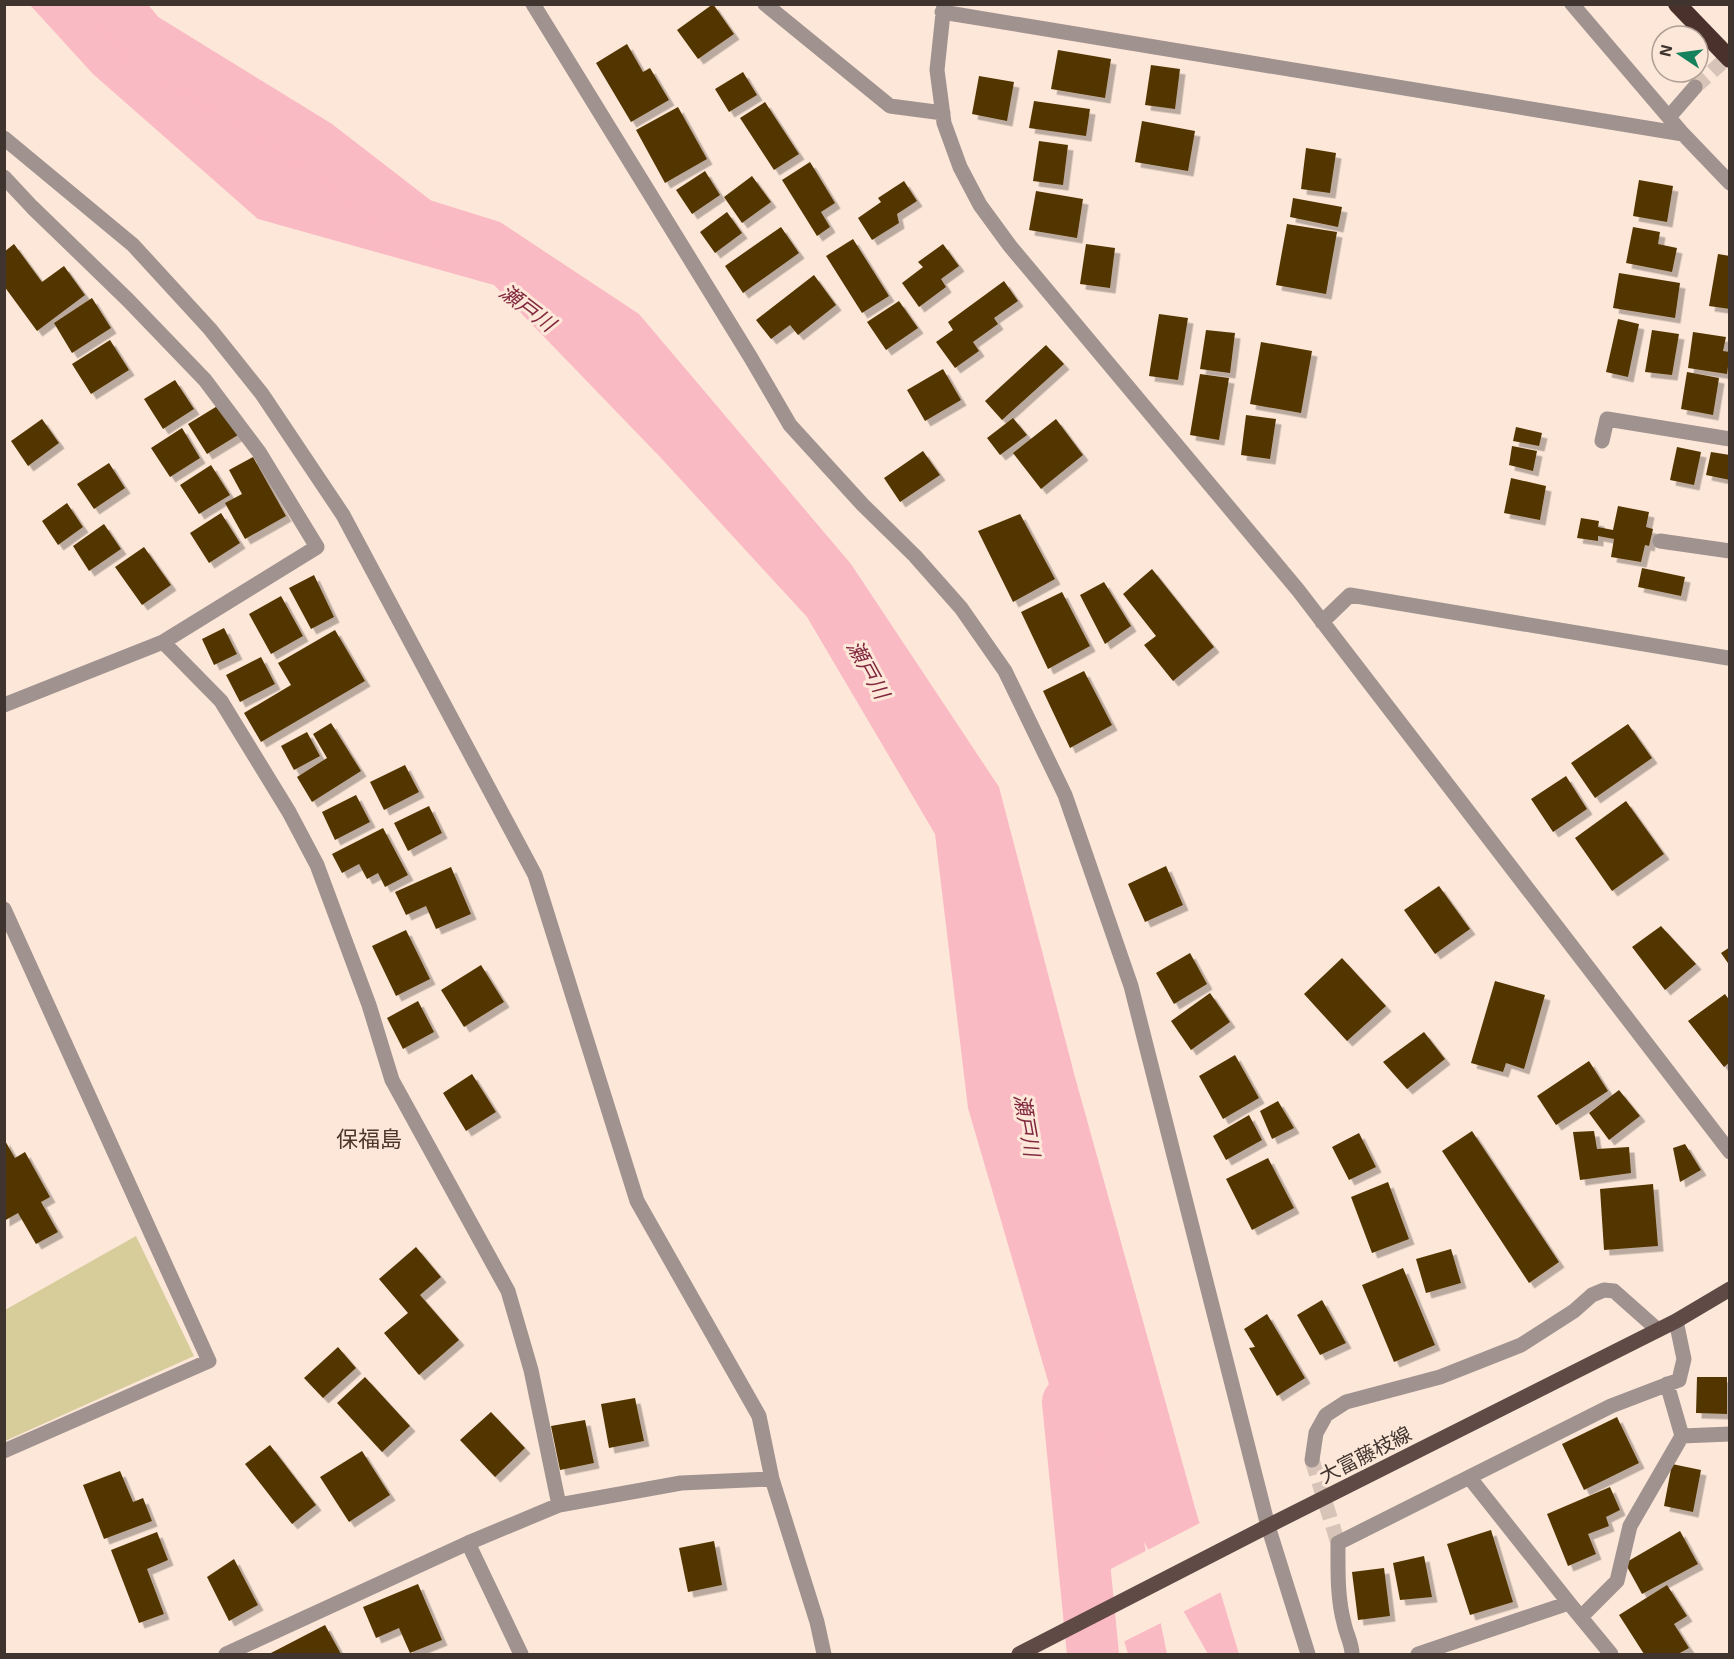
<svg xmlns="http://www.w3.org/2000/svg" width="1734" height="1659" font-family="'Exo 2','Noto Sans JP',sans-serif">
<style>
.green{fill:#d7cd9b}
.water{fill:#fabac4}
.pier{fill:#fde7d9}
.lines{fill:none;stroke-linecap:round;stroke-linejoin:round}
.river{stroke:#fabac4;stroke-width:52}
.building{fill:#533601;filter:url(#shadow)}
.minor-tunnel{stroke:#d7c3b7;stroke-width:15;stroke-dasharray:15 8;stroke-linecap:butt}
.minor{stroke:#a0928f;stroke-width:15}
.major{stroke:#604a45;stroke-width:15}
.highway-bridge{stroke:#4a312c;stroke-width:18}
.labels{text-anchor:middle;dominant-baseline:central;stroke-width:6;stroke-linejoin:round;paint-order:stroke}
.street-label{font-size:20px;fill:#3f342e;stroke:#fde7d9}
.water-label{font-size:21px;font-style:italic;fill:#81283f;stroke:#fde7d9}
.quarter-label{font-size:22px;fill:#4d372a;stroke:#fde7d9}
</style>
<defs>
<filter id="shadow"><feDropShadow dx="5.5" dy="5.5" stdDeviation="0" flood-color="#0004"/></filter>
</defs>
<rect width="100%" height="100%" fill="#fde7d9"/>
<!-- green -->
<path class="green" d="M 136,1236 L 194,1356 L 5,1441 L 5,1310 Z"/>
<!-- water -->
<path class="water" d="M 30,5 L 107,5 L 151,63 L 285,155 L 500,222 L 639,314 L 851,564 L 999,787 L 1075,1077 L 1195,1508 L 1239,1654 L 1208,1654 L 1144,1542 L 1167,1654 L 1128,1654 L 968,1108 L 935,834 L 807,617 L 661,458 L 494,285 L 258,219 L 93,74 Z"/>
<!-- pier -->
<path class="pier" d="M 1202,1522 L 1223,1591 L 1181,1613 L 1150,1558 L 1163,1622 L 1121,1643 L 1101,1574 Z"/>
<g class="lines">
<!-- river -->
<path class="river" d="M 114,4 L 141,37 L 318,146 L 419,224
M 1068,1402 L 1093,1654"/>
</g>
<!-- building -->
<path class="building" d="M 713,4 L 734,34 L 698,59 L 677,30 Z
M 627,44 L 643,72 L 650,68 L 669,100 L 631,122 L 596,63 Z
M 1058,50 L 1111,59 L 1105,98 L 1051,89 Z
M 1151,65 L 1180,69 L 1175,109 L 1145,105 Z
M 743,72 L 757,95 L 729,112 L 715,89 Z
M 979,76 L 1014,82 L 1007,121 L 972,114 Z
M 1034,101 L 1090,109 L 1086,136 L 1029,128 Z
M 765,102 L 799,154 L 774,170 L 740,118 Z
M 678,107 L 707,159 L 665,183 L 636,130 Z
M 1142,121 L 1195,131 L 1188,171 L 1135,162 Z
M 1039,141 L 1068,145 L 1063,185 L 1033,181 Z
M 1306,148 L 1336,153 L 1330,193 L 1301,189 Z
M 810,162 L 835,203 L 821,212 L 830,227 L 817,236 L 782,180 Z
M 705,171 L 720,195 L 692,214 L 676,190 Z
M 752,176 L 771,202 L 742,223 L 724,197 Z
M 1639,180 L 1673,186 L 1667,222 L 1633,216 Z
M 904,181 L 917,201 L 897,214 L 899,223 L 872,240 L 858,218 L 881,202 L 878,198 Z
M 1036,191 L 1083,199 L 1077,238 L 1029,230 Z
M 1293,198 L 1342,207 L 1338,227 L 1290,217 Z
M 727,212 L 742,233 L 715,253 L 700,232 Z
M 1287,224 L 1337,232 L 1326,294 L 1276,285 Z
M 781,227 L 799,253 L 743,293 L 725,266 Z
M 1633,227 L 1660,232 L 1658,244 L 1677,248 L 1672,272 L 1626,263 Z
M 853,239 L 889,296 L 862,313 L 826,256 Z
M 14,244 L 42,282 L 64,266 L 85,295 L 37,331 L 4,286 L 4,252 Z
M 943,244 L 959,266 L 941,279 L 946,287 L 919,307 L 902,283 L 923,267 L 918,262 Z
M 1086,244 L 1115,248 L 1110,288 L 1080,284 Z
M 1718,254 L 1730,256 L 1730,309 L 1709,306 Z
M 1619,273 L 1680,283 L 1675,318 L 1613,308 Z
M 814,275 L 836,305 L 798,335 L 790,325 L 771,339 L 756,320 Z
M 1004,281 L 1018,301 L 994,318 L 998,324 L 973,342 L 979,351 L 955,368 L 936,342 L 953,330 L 948,322 Z
M 92,298 L 111,328 L 72,353 L 54,323 Z
M 899,301 L 918,328 L 886,350 L 867,322 Z
M 1159,314 L 1188,318 L 1178,380 L 1149,376 Z
M 1618,319 L 1639,324 L 1628,377 L 1606,372 Z
M 1206,330 L 1235,333 L 1230,373 L 1200,369 Z
M 1652,330 L 1679,334 L 1672,375 L 1645,372 Z
M 1693,332 L 1726,337 L 1723,351 L 1730,352 L 1727,374 L 1688,368 Z
M 110,340 L 129,370 L 91,394 L 72,364 Z
M 1261,342 L 1312,351 L 1301,413 L 1250,404 Z
M 1046,345 L 1064,364 L 1002,420 L 985,401 Z
M 943,369 L 961,400 L 925,421 L 907,390 Z
M 1687,372 L 1719,378 L 1713,415 L 1681,409 Z
M 1200,374 L 1229,378 L 1219,440 L 1190,435 Z
M 175,380 L 194,409 L 163,429 L 144,399 Z
M 219,405 L 238,435 L 207,454 L 188,424 Z
M 1246,415 L 1276,419 L 1270,459 L 1241,455 Z
M 1013,418 L 1027,435 L 1000,455 L 987,438 Z
M 42,419 L 59,443 L 28,466 L 11,441 Z
M 1056,419 L 1083,455 L 1041,489 L 1013,453 Z
M 1516,427 L 1542,433 L 1539,446 L 1513,441 Z
M 182,428 L 200,458 L 170,477 L 151,448 Z
M 1512,446 L 1537,451 L 1533,471 L 1509,465 Z
M 1677,447 L 1701,452 L 1694,485 L 1670,480 Z
M 923,451 L 940,475 L 900,502 L 884,478 Z
M 1711,452 L 1730,455 L 1730,480 L 1706,475 Z
M 253,457 L 286,516 L 245,539 L 225,503 L 242,494 L 229,470 Z
M 109,463 L 125,488 L 94,509 L 77,484 Z
M 211,465 L 230,495 L 199,514 L 180,485 Z
M 1511,478 L 1546,486 L 1540,520 L 1504,513 Z
M 67,503 L 83,527 L 58,545 L 42,521 Z
M 1618,506 L 1649,512 L 1646,527 L 1653,529 L 1649,546 L 1645,545 L 1641,562 L 1611,557 L 1614,539 L 1598,536 L 1598,541 L 1577,538 L 1581,518 L 1599,521 L 1598,527 L 1613,530 Z
M 221,513 L 240,543 L 209,563 L 190,533 Z
M 1020,514 L 1055,579 L 1013,602 L 978,531 Z
M 104,524 L 121,549 L 89,571 L 73,546 Z
M 144,547 L 171,585 L 142,605 L 115,567 Z
M 1642,568 L 1685,577 L 1681,596 L 1638,587 Z
M 1152,569 L 1214,647 L 1173,681 L 1144,645 L 1156,636 L 1123,594 Z
M 314,575 L 334,617 L 311,629 L 289,588 Z
M 1104,582 L 1131,626 L 1105,644 L 1080,595 Z
M 1062,592 L 1090,646 L 1048,669 L 1021,612 Z
M 281,596 L 303,636 L 271,654 L 249,614 Z
M 224,628 L 237,654 L 214,665 L 202,639 Z
M 335,630 L 365,681 L 261,742 L 244,713 L 291,685 L 278,663 Z
M 261,657 L 275,684 L 240,702 L 226,675 Z
M 1084,671 L 1112,725 L 1070,748 L 1043,691 Z
M 331,723 L 361,771 L 312,802 L 297,777 L 327,758 L 313,734 Z
M 1628,724 L 1652,758 L 1595,798 L 1571,763 Z
M 307,732 L 320,756 L 294,770 L 281,746 Z
M 405,765 L 419,792 L 384,810 L 370,782 Z
M 1566,776 L 1587,809 L 1553,832 L 1531,799 Z
M 356,795 L 370,822 L 335,840 L 322,812 Z
M 1626,801 L 1664,854 L 1612,891 L 1575,838 Z
M 429,806 L 442,833 L 408,851 L 394,823 Z
M 383,828 L 408,875 L 385,887 L 378,873 L 367,879 L 359,864 L 342,873 L 332,854 Z
M 1166,866 L 1183,905 L 1145,922 L 1128,884 Z
M 451,867 L 471,914 L 436,929 L 426,906 L 406,915 L 395,892 Z
M 1439,886 L 1470,929 L 1435,954 L 1404,910 Z
M 1661,926 L 1696,964 L 1665,990 L 1632,947 Z
M 406,930 L 430,979 L 396,996 L 372,946 Z
M 1730,947 L 1730,966 L 1721,953 Z
M 1190,953 L 1207,984 L 1174,1004 L 1156,973 Z
M 1342,958 L 1386,1006 L 1347,1041 L 1304,994 Z
M 481,965 L 504,1002 L 464,1027 L 441,990 Z
M 1495,981 L 1545,995 L 1524,1069 L 1506,1063 L 1503,1072 L 1471,1063 Z
M 1210,993 L 1230,1022 L 1191,1050 L 1171,1021 Z
M 1725,994 L 1730,1001 L 1730,1062 L 1724,1067 L 1688,1021 Z
M 418,1001 L 434,1032 L 403,1049 L 387,1018 Z
M 1424,1032 L 1445,1059 L 1407,1089 L 1383,1062 Z
M 1235,1055 L 1259,1098 L 1223,1119 L 1199,1076 Z
M 1589,1061 L 1608,1091 L 1556,1125 L 1537,1096 Z
M 472,1074 L 496,1112 L 466,1131 L 443,1093 Z
M 1619,1090 L 1640,1116 L 1609,1140 L 1589,1113 Z
M 1278,1101 L 1294,1128 L 1272,1139 L 1260,1111 Z
M 1249,1115 L 1262,1140 L 1226,1160 L 1213,1136 Z
M 1472,1131 L 1559,1262 L 1529,1283 L 1442,1151 Z
M 1594,1131 L 1597,1149 L 1629,1147 L 1631,1173 L 1580,1180 L 1573,1132 Z
M 1359,1133 L 1376,1167 L 1349,1180 L 1332,1147 Z
M 4,1139 L 15,1158 L 25,1152 L 50,1197 L 41,1202 L 58,1232 L 36,1244 L 18,1213 L 4,1221 Z
M 1685,1144 L 1701,1170 L 1680,1182 L 1673,1148 Z
M 1268,1158 L 1294,1208 L 1252,1230 L 1226,1179 Z
M 1388,1182 L 1409,1239 L 1372,1253 L 1351,1197 Z
M 1653,1184 L 1658,1246 L 1604,1250 L 1600,1189 Z
M 416,1247 L 441,1277 L 420,1295 L 459,1340 L 419,1375 L 384,1333 L 408,1313 L 379,1279 Z
M 1451,1249 L 1461,1283 L 1426,1293 L 1416,1259 Z
M 1403,1268 L 1435,1345 L 1394,1362 L 1362,1285 Z
M 1322,1300 L 1346,1343 L 1320,1355 L 1297,1315 Z
M 1267,1314 L 1305,1378 L 1277,1396 L 1249,1348 L 1255,1347 L 1244,1329 Z
M 338,1347 L 356,1368 L 323,1398 L 304,1378 Z
M 365,1377 L 410,1426 L 382,1452 L 337,1403 Z
M 1697,1377 L 1727,1377 L 1727,1414 L 1696,1413 Z
M 635,1398 L 644,1441 L 609,1448 L 601,1404 Z
M 491,1412 L 525,1448 L 495,1477 L 460,1440 Z
M 1617,1417 L 1639,1463 L 1584,1490 L 1562,1444 Z
M 585,1420 L 594,1463 L 560,1470 L 551,1426 Z
M 270,1445 L 316,1505 L 292,1524 L 245,1464 Z
M 362,1451 L 390,1495 L 349,1522 L 320,1477 Z
M 1672,1464 L 1701,1470 L 1693,1512 L 1664,1506 Z
M 120,1471 L 133,1502 L 143,1498 L 152,1521 L 104,1539 L 83,1485 Z
M 1610,1487 L 1620,1510 L 1606,1517 L 1609,1526 L 1588,1534 L 1596,1554 L 1568,1566 L 1547,1514 Z
M 1491,1530 L 1513,1602 L 1470,1615 L 1447,1544 Z
M 1680,1531 L 1698,1564 L 1642,1594 L 1625,1563 Z
M 157,1532 L 168,1560 L 147,1569 L 164,1614 L 139,1623 L 111,1550 Z
M 714,1541 L 722,1585 L 688,1592 L 679,1548 Z
M 1424,1556 L 1432,1597 L 1400,1600 L 1393,1563 Z
M 234,1559 L 258,1605 L 229,1621 L 207,1577 Z
M 1384,1568 L 1390,1616 L 1358,1620 L 1352,1572 Z
M 418,1584 L 442,1640 L 410,1653 L 399,1628 L 376,1638 L 363,1607 Z
M 1667,1585 L 1687,1616 L 1674,1624 L 1689,1648 L 1678,1654 L 1644,1654 L 1619,1615 Z
M 325,1625 L 341,1654 L 269,1654 Z"/>
<g class="lines">
<!-- minor-tunnel -->
<path class="minor-tunnel" d="M 1695,87 L 1730,55
M 1312,1460 L 1338,1543"/>
<!-- minor -->
<path class="minor" d="M 533,4 L 751,358 L 790,425 L 863,505 L 915,556 L 961,608 L 1005,671 L 1065,795 L 1131,986 L 1268,1526 L 1308,1654
M 765,4 L 890,106 L 943,113
M 944,4 L 937,70 L 944,123 L 960,167 L 980,205 L 1010,246 L 1298,590 L 1730,1152
M 1572,4 L 1683,134 L 1730,183
M 942,12 L 1683,134
M 1669,117 L 1695,87
M 4,138 L 133,245 L 210,329 L 262,394 L 343,515 L 535,875 L 637,1201 L 759,1416 L 772,1479 L 817,1622 L 824,1654
M 4,177 L 32,207 L 128,300 L 205,380 L 259,452 L 317,547 L 163,642 L 4,705
M 1602,441 L 1607,419 L 1730,439
M 1660,541 L 1730,551
M 1322,622 L 1350,595 L 1728,658
M 163,642 L 221,701 L 289,812 L 317,865 L 369,1005 L 392,1080 L 508,1291 L 531,1370 L 559,1505
M 4,909 L 209,1361 L 4,1451
M 1682,1436 L 1730,1434
M 1312,1460 L 1316,1433 L 1326,1415 L 1346,1402 L 1440,1377 L 1521,1345 L 1574,1311 L 1592,1295 L 1604,1290 L 1614,1291 L 1658,1330
M 1469,1477 L 1569,1603
M 468,1543 L 521,1654
M 1581,1617 L 1617,1581 L 1630,1526 L 1682,1436 L 1667,1384
M 226,1654 L 468,1543 L 559,1505 L 681,1483 L 772,1479
M 1352,1654 C 1352,1643 1346,1634 1344,1623 C 1337,1597 1338,1569 1338,1543 L 1611,1406 L 1679,1380 L 1684,1359 L 1676,1321
M 1418,1654 L 1569,1603 L 1611,1654"/>
<!-- major -->
<path class="major" d="M 1019,1654 L 1268,1526 L 1676,1321 L 1730,1289"/>
<!-- highway-bridge -->
<path class="highway-bridge" d="M 1677,4 L 1730,59"/>
</g>
<g class="labels">
<!-- street labels -->
<g class="street-label">
<text transform="translate(1365 1454) rotate(-27)">大富藤枝線</text>
</g>
<!-- water labels -->
<g class="water-label">
<text transform="translate(528 307) rotate(37)">瀬戸川</text>
<text transform="translate(869 669) rotate(61)">瀬戸川</text>
<text transform="translate(1028 1125) rotate(80)">瀬戸川</text>
</g>
<!-- quarter labels -->
<g class="quarter-label">
<text x="369" y="1138">保福島</text>
</g>
</g>
<!-- border -->
<rect width="1734" height="1659" fill="none" stroke="#3f342e" stroke-width="12"/>
<!-- north arrow -->
<g transform="translate(1680 54) rotate(283)"><circle r="28" fill="#fde7d9" stroke="#b19f95" stroke-width="1.5"/>
<path d="M0-4.5L10 22L0 15L-10 22Z" fill="#15815d"/>
<text y="-9" font-size="16" font-weight="bold" text-anchor="middle" fill="#3f342e">N</text>
</g>
</svg>
